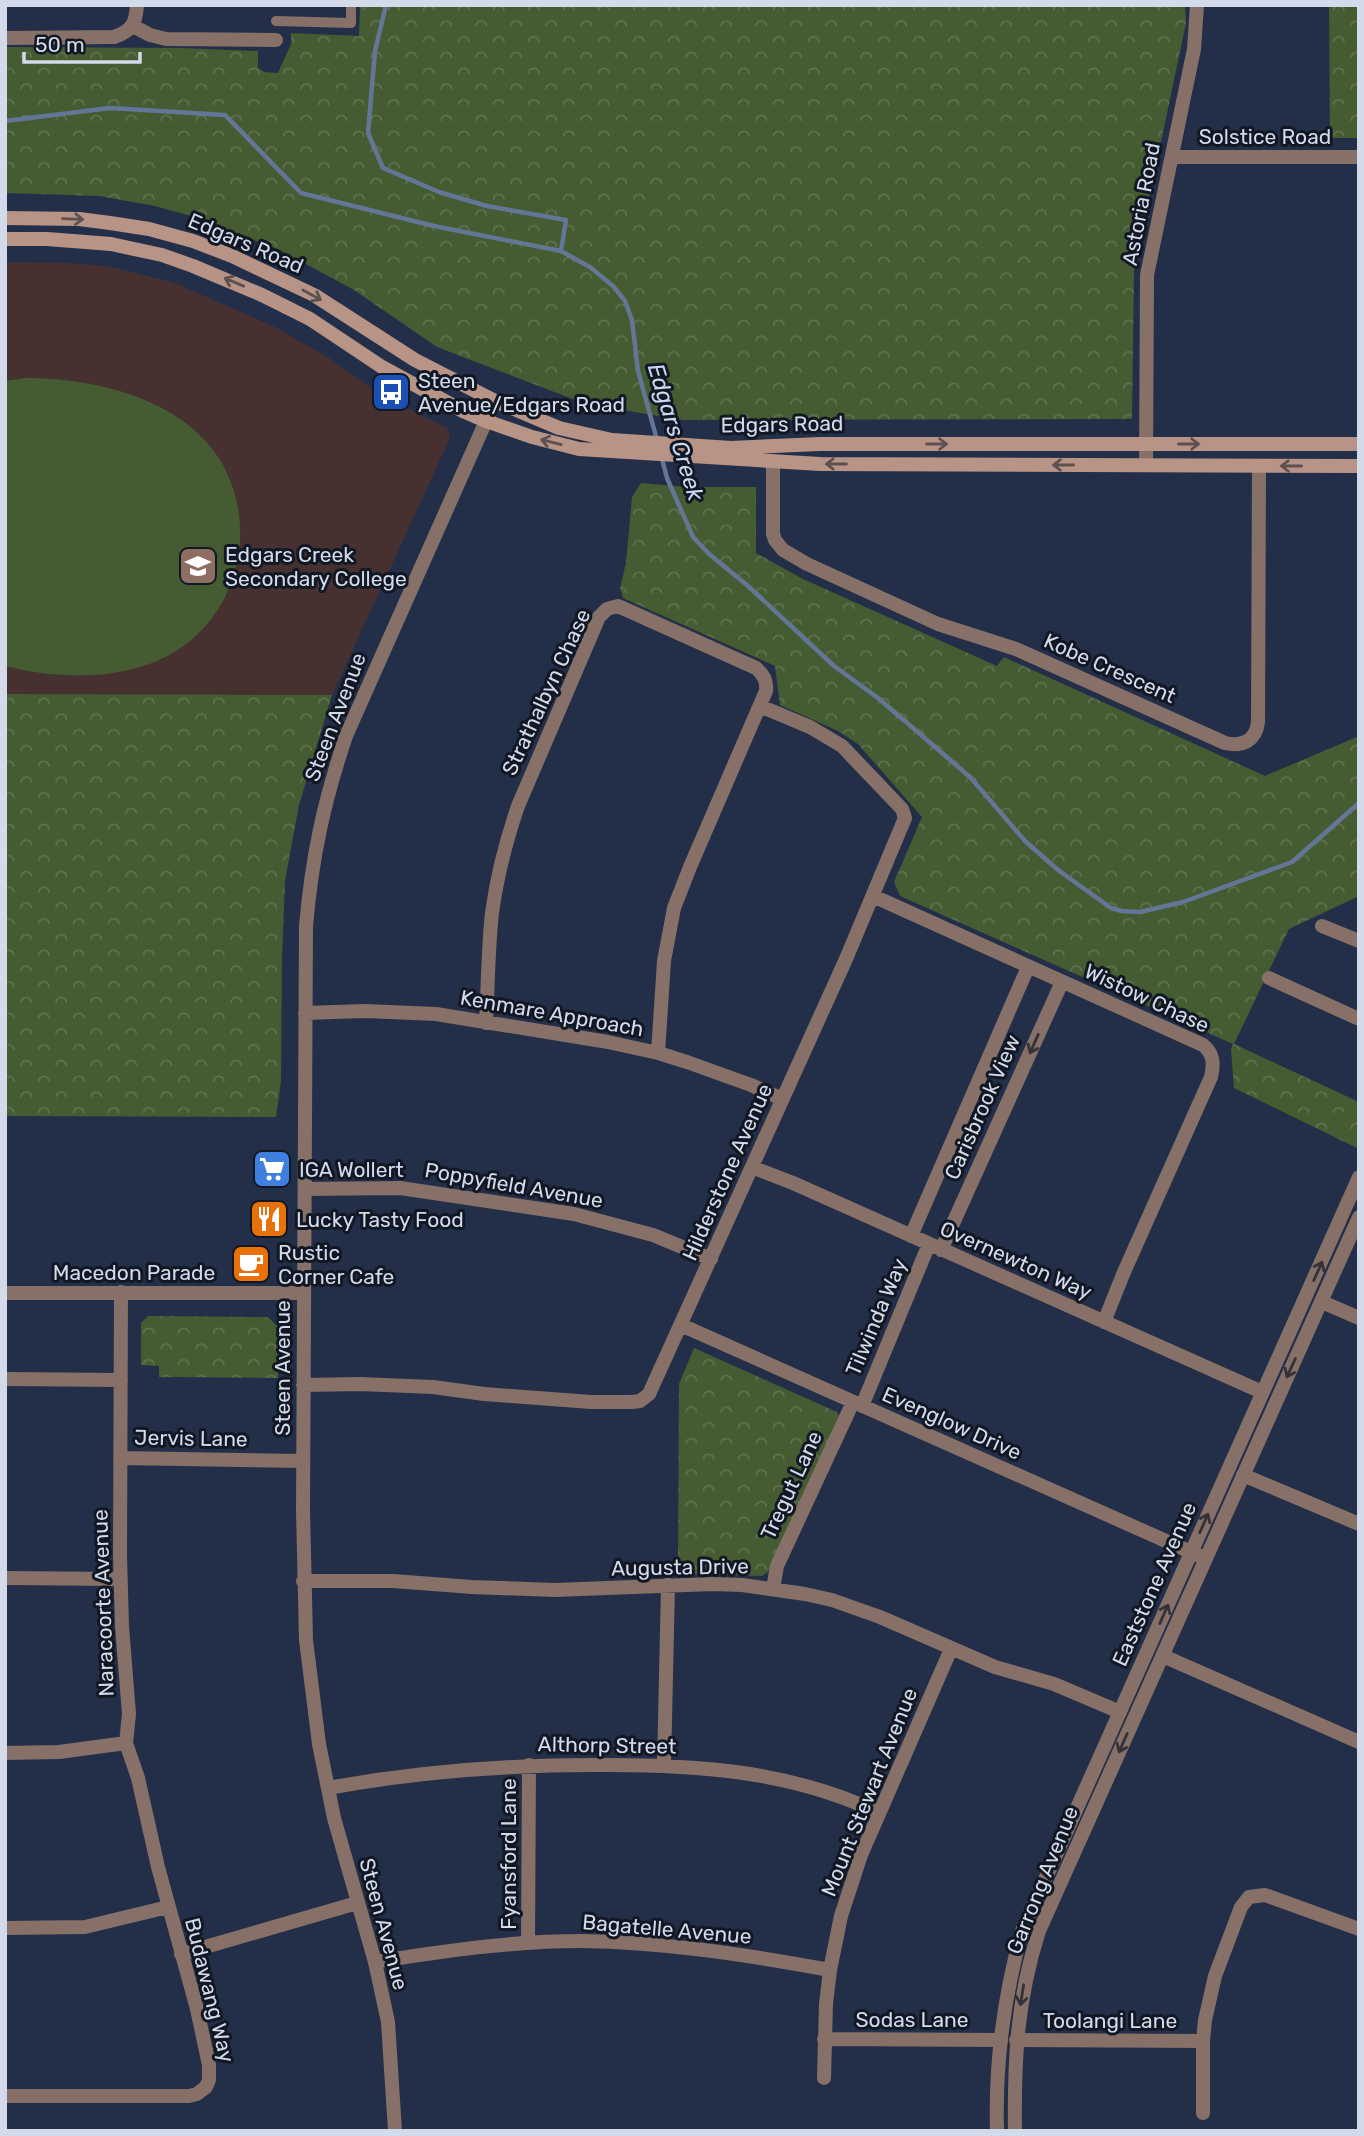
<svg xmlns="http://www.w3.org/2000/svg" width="1364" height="2136" font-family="Rubik,sans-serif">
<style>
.education{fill:#463130}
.park{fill:url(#park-crowns)}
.pitch{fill:#455b32}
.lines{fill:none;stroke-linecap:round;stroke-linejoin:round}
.stream{stroke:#647696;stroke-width:4.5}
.pedestrian{stroke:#867067;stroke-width:10}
.minor{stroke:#867067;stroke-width:14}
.tertiary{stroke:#867067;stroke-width:14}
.secondary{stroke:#b79486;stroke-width:14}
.oneway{stroke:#5c5050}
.oneway2{stroke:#353237}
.labels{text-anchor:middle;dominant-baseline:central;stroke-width:6;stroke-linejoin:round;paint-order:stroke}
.street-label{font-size:21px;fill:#d3dbeb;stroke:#121823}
.poi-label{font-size:21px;fill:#d3dbeb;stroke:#121823;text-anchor:start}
.water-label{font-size:23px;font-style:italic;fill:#c9d9f3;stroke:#121823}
</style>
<defs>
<pattern id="park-crowns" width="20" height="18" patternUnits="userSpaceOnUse" patternTransform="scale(1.75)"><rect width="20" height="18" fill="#455b32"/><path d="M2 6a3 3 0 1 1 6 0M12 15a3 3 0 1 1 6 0" fill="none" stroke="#5f7250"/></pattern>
</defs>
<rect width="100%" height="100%" fill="#232f48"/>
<!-- education -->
<path class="education" d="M 5,262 L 66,263 L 94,265 L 116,268 L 175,283 L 277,328 L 329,358 L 382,396 L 447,428 L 450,438 L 332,695 L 5,694 Z"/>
<!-- park -->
<path class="park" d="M 360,5 L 1185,5 L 1186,23 L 1134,270 L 1132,419 L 683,420 L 586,404 L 437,347 L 354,290 L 280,250 L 195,217 L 155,206 L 99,196 L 5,193 L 5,47 L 182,48 L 258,51 L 258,68 L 264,72 L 278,73 L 291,44 L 291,33 L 359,36 Z
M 1329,5 L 1359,5 L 1359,138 L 1330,138 Z
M 641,483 L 685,487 L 756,487 L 756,553 L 803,579 L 997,666 L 1004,657 L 1265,776 L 1359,736 L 1359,896 L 1289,929 L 1234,1044 L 1359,1102 L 1359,1149 L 1234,1088 L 1231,1049 L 1233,1044 L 900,896 L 894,882 L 922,817 L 858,744 L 838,731 L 780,705 L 775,666 L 623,598 L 620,588 L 626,563 L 632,497 Z
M 5,694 L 332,695 L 299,805 L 285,881 L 282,958 L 281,1081 L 276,1117 L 5,1116 Z
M 148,1316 L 268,1317 L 279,1328 L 278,1378 L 159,1377 L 159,1366 L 141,1365 L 141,1323 Z
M 694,1348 L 837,1412 L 839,1416 L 769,1571 L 762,1576 L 685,1574 L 678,1567 L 679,1384 Z"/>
<!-- pitch -->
<path class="pitch" d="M 26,378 C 93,378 182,398 220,460 C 263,531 235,628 157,661 C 110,681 53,678 5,666 L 5,381 Z"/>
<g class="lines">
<!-- stream -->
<path class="stream" d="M 386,5 L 375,51 L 368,133 L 383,168 L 439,192 L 487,206 L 566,220 L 561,251
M 5,121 L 110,108 L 225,115 L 301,193 L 434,226 L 561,251 L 590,267 L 613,286 L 625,301 L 632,320 L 638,371 L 657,440
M 662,459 L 667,478 L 693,537 L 708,553 L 748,586 L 834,666 L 878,698 L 970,777 L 1025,841 L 1058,870 L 1111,908 L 1122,911 L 1140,912 L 1183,902 L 1292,862 L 1359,803"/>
<!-- pedestrian -->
<path class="pedestrian" d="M 276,21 L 351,23 L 351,5"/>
<!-- minor -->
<path class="minor" d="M 133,26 L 150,35 L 166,39 L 276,40
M 5,38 L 114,37 C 132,31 136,23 137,5
M 1172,157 L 1359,157
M 773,461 L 773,534 L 775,540 L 783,550 L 807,564 L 938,624 L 1016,649 L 1225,743 C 1242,747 1256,741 1258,722 L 1259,466
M 1146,465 L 1147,275 L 1194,49 L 1197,5
M 873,896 L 1203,1045 C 1214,1054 1214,1064 1211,1077 L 1124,1272 L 1104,1322
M 1322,926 L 1359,941
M 1269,978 L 1359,1019
M 305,1013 L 365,1011 L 436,1014 L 608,1042 L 658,1053 L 687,1062 L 751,1085 L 782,1099
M 486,1023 C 488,986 488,949 492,913 C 497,876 506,841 518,806 L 599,617 L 607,609 L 618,606 L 756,668 C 764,675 767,681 766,691 L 690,867 L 674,908 L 664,961 L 658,1053
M 752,1167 L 793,1183 L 1262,1392
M 305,1189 L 400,1188 L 574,1214 L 653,1235 L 711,1259
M 911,1236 L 1028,967
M 941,1250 L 1062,982
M 5,1293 L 304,1293
M 1322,1302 L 1359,1318
M 681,1325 L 1202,1557
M 5,1379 L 121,1380
M 303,1385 L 360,1384 L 433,1387 L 484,1394 L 591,1402 L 632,1402 L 640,1401 L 649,1394 L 846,959 L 905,818 L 902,809 L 842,746 L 810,727 L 760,706
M 862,1406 L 929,1244
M 120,1458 L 303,1461
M 1243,1475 L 1359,1524
M 5,1578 L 120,1579
M 303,1581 L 393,1581 L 472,1587 L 555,1590 L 713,1584 L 742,1585 L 805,1594 L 832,1600 L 880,1617 L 995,1667 L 1054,1684 L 1120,1712
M 773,1589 L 777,1566 L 853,1402
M 1163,1656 L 1359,1742
M 5,1753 L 59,1752 L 126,1743
M 664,1766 L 668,1585
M 328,1788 C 416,1772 503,1765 593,1765 C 691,1764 790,1770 879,1813
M 5,1928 L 85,1927 L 168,1907
M 528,1943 L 529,1765
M 181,1954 L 357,1903
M 375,1962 C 443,1951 512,1941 581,1941 C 665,1942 748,1955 830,1970
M 824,2039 L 1001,2040
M 1016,2040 L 1203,2041
M 824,2078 L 826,2004 L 830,1970 L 841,1916 L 861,1855 L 951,1649
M 5,2096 L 189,2096 L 197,2094 L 206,2087 L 209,2080 L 209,2065 L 197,2009 L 158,1867 L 138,1778 L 126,1743 L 129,1714 L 122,1626 L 120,1556 L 121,1292
M 1203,2113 L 1203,2041 L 1205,2020 L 1215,1976 L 1241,1907 L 1249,1897 L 1265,1895 L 1359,1929
M 395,2131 L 388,2022 L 375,1962 L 334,1818 L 319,1744 L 306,1640 L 303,1510 L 306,926 C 312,857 324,801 346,736 L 486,421"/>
<!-- tertiary -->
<path class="tertiary" d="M 486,421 L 495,401
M 997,2131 C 995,2063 1004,1996 1022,1931 L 1359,1177
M 1015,2131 C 1014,2060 1017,1999 1039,1931 L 1359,1217"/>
<!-- secondary -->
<path class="secondary" d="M 5,218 L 79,219 L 110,223 L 149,229 L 193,241 L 232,256 L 314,295 L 415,360 L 495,401 L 559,428 L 612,440 L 731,448 L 820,444 L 1359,444
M 5,239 L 47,239 L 111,244 L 162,255 L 193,266 L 262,295 L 310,319 L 382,367 L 463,411 L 486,421 L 532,437 L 579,449 L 820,464 L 1359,466"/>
</g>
<!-- one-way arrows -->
<defs><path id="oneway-shaft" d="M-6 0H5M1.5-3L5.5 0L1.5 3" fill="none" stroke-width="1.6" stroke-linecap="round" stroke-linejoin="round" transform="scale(1.75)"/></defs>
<g class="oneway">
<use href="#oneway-shaft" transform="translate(73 219) rotate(2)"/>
<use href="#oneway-shaft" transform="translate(234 282) rotate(-157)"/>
<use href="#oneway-shaft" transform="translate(312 295) rotate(29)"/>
<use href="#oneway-shaft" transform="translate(551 442) rotate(-166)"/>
<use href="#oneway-shaft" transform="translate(937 444)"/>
<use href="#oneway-shaft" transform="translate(1189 444)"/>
<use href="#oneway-shaft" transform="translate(836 464) rotate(-180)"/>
<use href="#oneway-shaft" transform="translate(1063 465) rotate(-180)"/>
<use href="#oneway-shaft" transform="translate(1291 466) rotate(-180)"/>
</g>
<g class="oneway2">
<use href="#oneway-shaft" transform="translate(1034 1044) rotate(114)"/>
<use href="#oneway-shaft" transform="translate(1318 1271) rotate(-66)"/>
<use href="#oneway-shaft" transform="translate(1291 1368) rotate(115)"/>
<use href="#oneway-shaft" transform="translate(1204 1523) rotate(-66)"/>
<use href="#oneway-shaft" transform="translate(1164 1614) rotate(-66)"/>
<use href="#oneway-shaft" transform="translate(1123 1743) rotate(114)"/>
<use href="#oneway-shaft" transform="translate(1022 1995) rotate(99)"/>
</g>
<!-- icons -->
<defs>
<symbol id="bus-square" viewBox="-11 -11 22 22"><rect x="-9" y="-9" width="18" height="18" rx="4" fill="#1a4fb4" stroke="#121823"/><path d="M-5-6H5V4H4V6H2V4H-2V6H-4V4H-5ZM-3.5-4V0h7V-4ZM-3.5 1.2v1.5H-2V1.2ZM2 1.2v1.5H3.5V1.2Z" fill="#fff"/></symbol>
<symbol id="school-square" viewBox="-11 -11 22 22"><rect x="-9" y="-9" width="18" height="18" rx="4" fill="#8d6e63" stroke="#121823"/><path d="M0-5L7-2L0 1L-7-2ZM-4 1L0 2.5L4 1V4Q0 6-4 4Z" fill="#fff"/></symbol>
<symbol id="supermarket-square" viewBox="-11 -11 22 22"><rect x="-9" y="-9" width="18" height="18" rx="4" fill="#3f7fe0" stroke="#121823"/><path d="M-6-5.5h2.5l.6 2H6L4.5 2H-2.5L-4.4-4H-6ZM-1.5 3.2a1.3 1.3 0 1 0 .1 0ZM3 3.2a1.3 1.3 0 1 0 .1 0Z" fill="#fff"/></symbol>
<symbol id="restaurant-square" viewBox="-11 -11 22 22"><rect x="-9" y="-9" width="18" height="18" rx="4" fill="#e8710a" stroke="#121823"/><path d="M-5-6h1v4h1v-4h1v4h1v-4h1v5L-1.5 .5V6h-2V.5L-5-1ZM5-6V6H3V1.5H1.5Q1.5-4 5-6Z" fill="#fff"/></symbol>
<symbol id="cafe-square" viewBox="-11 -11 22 22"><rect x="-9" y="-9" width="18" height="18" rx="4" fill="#e8710a" stroke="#121823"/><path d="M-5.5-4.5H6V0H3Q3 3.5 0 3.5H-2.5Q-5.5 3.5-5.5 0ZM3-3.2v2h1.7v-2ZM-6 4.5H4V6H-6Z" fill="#fff"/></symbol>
</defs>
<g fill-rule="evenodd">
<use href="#bus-square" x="369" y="370" width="44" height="44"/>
<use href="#school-square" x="176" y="544" width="44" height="44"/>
<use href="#supermarket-square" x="250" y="1147" width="44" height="44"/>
<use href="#restaurant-square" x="247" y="1197" width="44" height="44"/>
<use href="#cafe-square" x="229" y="1242" width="44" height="44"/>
</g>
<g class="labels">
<!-- street labels -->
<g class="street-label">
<text x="1265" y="136">Solstice Road</text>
<text transform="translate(1141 204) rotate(-79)">Astoria Road</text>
<text transform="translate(246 243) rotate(23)">Edgars Road</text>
<text transform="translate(782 424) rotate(-1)">Edgars Road</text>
<text transform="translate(1110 668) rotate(24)">Kobe Crescent</text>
<text transform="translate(546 692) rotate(-65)">Strathalbyn Chase</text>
<text transform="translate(335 717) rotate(-69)">Steen Avenue</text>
<text transform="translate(1147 998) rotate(25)">Wistow Chase</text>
<text transform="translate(552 1013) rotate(10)">Kenmare Approach</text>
<text transform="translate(982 1107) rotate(-66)">Carisbrook View</text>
<text transform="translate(727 1172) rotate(-66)">Hilderstone Avenue</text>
<text transform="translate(514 1185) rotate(10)">Poppyfield Avenue</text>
<text transform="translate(1016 1260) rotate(24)">Overnewton Way</text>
<text x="134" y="1272">Macedon Parade</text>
<text transform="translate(876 1317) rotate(-67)">Tilwinda Way</text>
<text transform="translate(282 1368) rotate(-90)">Steen Avenue</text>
<text transform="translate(952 1423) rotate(24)">Evenglow Drive</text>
<text transform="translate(191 1438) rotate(1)">Jervis Lane</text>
<text transform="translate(791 1485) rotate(-65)">Tregut Lane</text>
<text transform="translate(680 1567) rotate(-1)">Augusta Drive</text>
<text transform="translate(1154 1584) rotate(-66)">Eaststone Avenue</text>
<text transform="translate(103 1603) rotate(-92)">Naracoorte Avenue</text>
<text transform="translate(607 1745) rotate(1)">Althorp Street</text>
<text transform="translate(869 1792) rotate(-68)">Mount Stewart Avenue</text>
<text transform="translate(508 1854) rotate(-90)">Fyansford Lane</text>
<text transform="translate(1042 1880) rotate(-68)">Garrong Avenue</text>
<text transform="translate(384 1924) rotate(75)">Steen Avenue</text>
<text transform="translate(667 1929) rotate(5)">Bagatelle Avenue</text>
<text transform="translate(210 1990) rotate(76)">Budawang Way</text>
<text x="912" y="2019">Sodas Lane</text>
<text x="1110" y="2020">Toolangi Lane</text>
</g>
<!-- poi labels -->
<g class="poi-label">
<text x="418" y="380">Steen<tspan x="418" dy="24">Avenue/Edgars Road</tspan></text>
<text x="225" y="554">Edgars Creek<tspan x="225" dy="24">Secondary College</tspan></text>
<text x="299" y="1169">IGA Wollert</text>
<text x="296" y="1219">Lucky Tasty Food</text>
<text x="278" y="1252">Rustic<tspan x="278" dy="24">Corner Cafe</tspan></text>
</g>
<!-- water labels -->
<g class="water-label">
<text transform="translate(676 432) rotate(73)">Edgars Creek</text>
</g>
</g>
<!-- border -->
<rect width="1364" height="2136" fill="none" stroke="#d3dbeb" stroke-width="14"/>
<!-- scale -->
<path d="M24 52v10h116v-10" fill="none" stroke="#d3dbeb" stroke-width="3.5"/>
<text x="35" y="52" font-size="21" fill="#d3dbeb" stroke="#121823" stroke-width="5" paint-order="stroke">50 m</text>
</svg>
